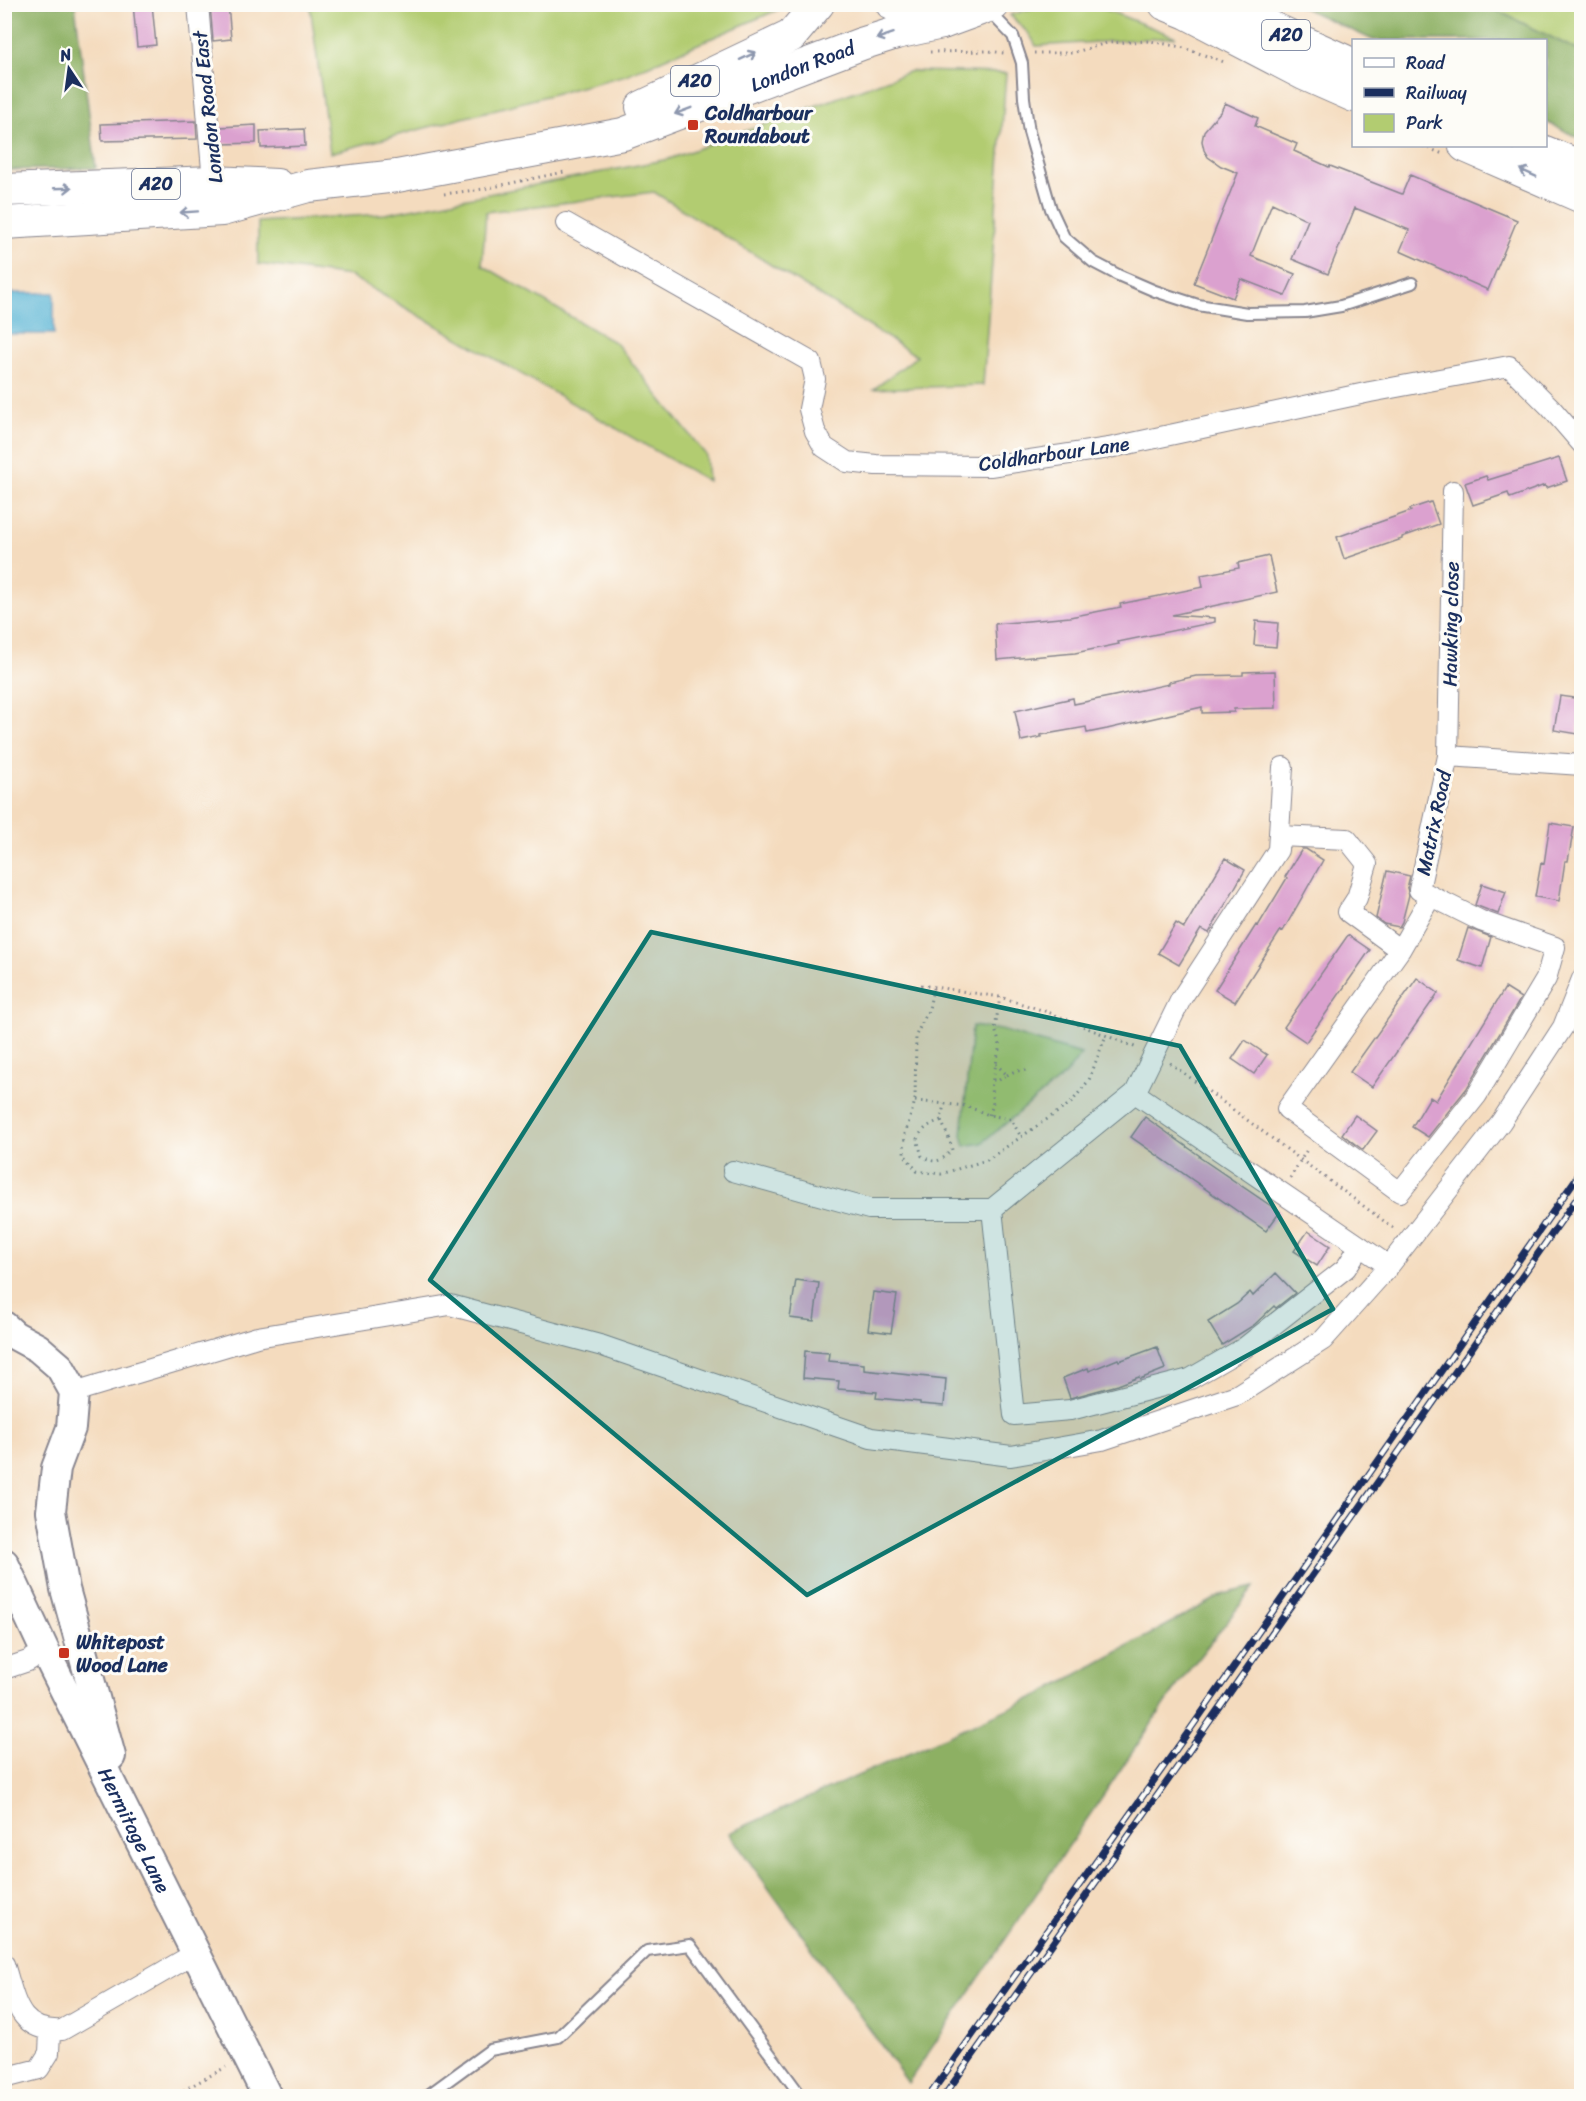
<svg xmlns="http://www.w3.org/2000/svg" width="1586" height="2101" font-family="Sriracha,sans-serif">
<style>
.green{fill:#b2cc71;stroke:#667e68;stroke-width:1.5}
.forest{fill:#8db063;stroke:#547060;stroke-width:1.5}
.water{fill:#57b4d5;stroke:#39729a;stroke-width:1.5}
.building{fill:#dba1cf}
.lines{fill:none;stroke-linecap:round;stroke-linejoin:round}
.service-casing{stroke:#88858e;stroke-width:14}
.minor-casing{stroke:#88858e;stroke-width:22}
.secondary-casing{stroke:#88858e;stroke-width:32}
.primary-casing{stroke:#88858e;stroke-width:34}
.path{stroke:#88858e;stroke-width:3;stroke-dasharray:1.5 4.5;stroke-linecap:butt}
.service{stroke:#fff;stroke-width:10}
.minor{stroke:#fff;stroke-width:20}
.secondary{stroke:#fff;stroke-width:28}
.primary{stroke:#fff;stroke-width:32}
.rail-casing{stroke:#1b2f5e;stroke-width:7}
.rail{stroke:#fdfcf7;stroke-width:4.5;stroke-dasharray:14;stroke-linecap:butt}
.oneway{stroke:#8d97ae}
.marked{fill:#0f766e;fill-opacity:0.2;stroke:#0f766e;stroke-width:4.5;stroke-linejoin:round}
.poi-dot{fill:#c8321e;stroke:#fdfcf7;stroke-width:2}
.labels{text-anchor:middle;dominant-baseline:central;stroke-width:6;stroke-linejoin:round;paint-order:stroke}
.shield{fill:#fdfcf7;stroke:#5f6c8c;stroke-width:1.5}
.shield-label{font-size:18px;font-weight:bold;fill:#1b2f5e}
.street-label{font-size:20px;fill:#1b2f5e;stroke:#fdfcf7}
.poi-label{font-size:20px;font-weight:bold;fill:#1b2f5e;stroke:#fdfcf7;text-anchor:start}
</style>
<rect width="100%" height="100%" fill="#fdfcf7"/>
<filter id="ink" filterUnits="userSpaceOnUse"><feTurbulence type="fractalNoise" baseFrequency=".0167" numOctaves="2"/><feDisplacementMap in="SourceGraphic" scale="12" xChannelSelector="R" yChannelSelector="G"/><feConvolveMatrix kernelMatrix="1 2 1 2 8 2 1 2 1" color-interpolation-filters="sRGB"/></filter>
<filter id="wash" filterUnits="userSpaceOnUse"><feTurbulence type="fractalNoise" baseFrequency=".008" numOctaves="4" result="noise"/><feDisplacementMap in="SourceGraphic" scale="24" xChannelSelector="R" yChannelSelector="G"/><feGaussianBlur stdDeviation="1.35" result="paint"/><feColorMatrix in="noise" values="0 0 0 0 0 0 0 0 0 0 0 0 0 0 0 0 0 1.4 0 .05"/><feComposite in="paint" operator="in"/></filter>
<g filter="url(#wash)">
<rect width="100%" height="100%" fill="#f4dbbe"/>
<!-- green -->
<path class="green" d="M 310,5 L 310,4 L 789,5 L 626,75 L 330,153 Z
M 1043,5 L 1094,5 L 1176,37 L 1036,46 L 1030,35 L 1010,15 Z
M 1486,5 L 1581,5 L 1581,52 Z
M 911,71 L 1006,73 L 983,385 L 874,389 L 917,356 L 654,192 L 486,212 L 482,265 L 616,343 L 706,455 L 708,481 L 350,276 L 258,264 L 258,222 L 385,214 L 669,159 Z
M 972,1026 L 1001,1030 L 1081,1054 L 1066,1074 L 982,1143 L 965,1146 L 962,1135 Z"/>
<!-- forest -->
<path class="forest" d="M 4,5 L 75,5 L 96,168 L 5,170 Z
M 1297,5 L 1486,5 L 1581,52 L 1581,139 L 1546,122 L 1546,40 L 1373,40 Z
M 1254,1587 L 1182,1679 L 908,2083 L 729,1833 L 1039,1695 L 1224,1594 Z"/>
<!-- water -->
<path class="water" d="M 5,293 L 54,293 L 54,334 L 5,334 Z"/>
<g id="blocks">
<!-- building -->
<path class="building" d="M 133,4 L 152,4 L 156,45 L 137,47 Z
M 210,4 L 228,4 L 231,39 L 213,41 Z
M 1225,103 L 1258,118 L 1255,126 L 1297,144 L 1294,151 L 1329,167 L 1330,166 L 1402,194 L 1410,175 L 1517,220 L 1488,290 L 1400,251 L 1409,230 L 1355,208 L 1328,274 L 1292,259 L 1308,220 L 1272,203 L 1251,256 L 1295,274 L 1285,296 L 1241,279 L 1233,298 L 1194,283 L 1238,173 L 1221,166 L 1208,157 L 1204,150 L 1202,141 L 1204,131 L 1221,111 Z
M 196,121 L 197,139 L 102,141 L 101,124 Z
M 256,125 L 256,143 L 222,144 L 220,127 Z
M 304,129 L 305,146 L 261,148 L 260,131 Z
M 1559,458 L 1567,481 L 1546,488 L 1545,485 L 1510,498 L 1508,493 L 1473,505 L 1465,483 L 1486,476 L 1488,480 Z
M 1431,502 L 1439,524 L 1402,537 L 1402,539 L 1344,559 L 1337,537 L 1411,511 L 1410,509 Z
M 1269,556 L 1277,592 L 1172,615 L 1215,618 L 1215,622 L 1118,642 L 1119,644 L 1075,653 L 997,660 L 995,624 L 1070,617 L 1121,607 L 1120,604 L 1203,587 L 1201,575 L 1239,568 L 1238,563 Z
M 1256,621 L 1278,623 L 1276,647 L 1254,645 Z
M 1275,671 L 1276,708 L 1234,709 L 1234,712 L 1202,713 L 1202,707 L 1107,729 L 1087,733 L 1086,727 L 1041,735 L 1041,737 L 1021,741 L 1015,711 L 1073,698 L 1074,704 L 1114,696 L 1169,684 L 1169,682 L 1196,676 L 1243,675 L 1243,672 Z
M 1560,696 L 1581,699 L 1578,734 L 1554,730 Z
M 1550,823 L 1574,827 L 1568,861 L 1565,861 L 1559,901 L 1535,897 L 1541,863 L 1544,864 Z
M 1302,849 L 1306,849 L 1323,860 L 1283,931 L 1281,930 L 1235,1002 L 1215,990 L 1256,925 L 1258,926 L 1287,878 L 1285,877 Z
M 1225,858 L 1245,870 L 1209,933 L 1201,929 L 1179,965 L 1158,953 L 1176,923 L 1184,928 Z
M 1387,871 L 1410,876 L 1407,888 L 1409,895 L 1402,922 L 1399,927 L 1384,924 L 1376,918 Z
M 1482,884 L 1506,892 L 1498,914 L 1475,905 Z
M 1468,928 L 1491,937 L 1482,968 L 1458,960 Z
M 1348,935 L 1370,950 L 1306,1042 L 1284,1027 Z
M 1417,978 L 1438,993 L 1372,1087 L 1350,1072 Z
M 1505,988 L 1521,998 L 1467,1088 L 1428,1137 L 1412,1127 L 1430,1097 L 1436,1101 Z
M 1245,1040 L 1267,1055 L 1254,1074 L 1232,1059 Z
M 1355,1115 L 1377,1131 L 1363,1150 L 1342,1134 Z
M 1145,1117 L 1200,1156 L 1199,1157 L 1280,1212 L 1266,1231 L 1131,1137 Z
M 1308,1231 L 1330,1246 L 1317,1266 L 1294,1251 Z
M 1276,1273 L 1295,1293 L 1276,1308 L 1274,1306 L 1254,1325 L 1222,1345 L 1208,1322 L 1237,1304 L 1250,1292 L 1253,1296 Z
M 796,1280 L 819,1283 L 814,1321 L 790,1318 Z
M 873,1292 L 897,1295 L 891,1333 L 868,1330 Z
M 1157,1347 L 1165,1369 L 1140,1379 L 1139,1377 L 1118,1385 L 1070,1398 L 1063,1378 L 1088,1368 L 1089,1371 L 1118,1359 L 1119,1361 Z
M 805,1351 L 829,1353 L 828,1361 L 864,1364 L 864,1370 L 946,1379 L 944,1406 L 920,1404 L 920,1402 L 876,1398 L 877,1392 L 838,1389 L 839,1381 L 803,1378 Z"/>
</g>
</g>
<g filter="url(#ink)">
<use href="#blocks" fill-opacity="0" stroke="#88858e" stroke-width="1.5"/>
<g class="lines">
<defs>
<path id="service" d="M 989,11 L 1013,36 L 1022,63 L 1024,98 L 1029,132 L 1051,209 L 1064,237 L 1093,262 L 1118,275 L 1155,291 L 1198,305 L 1247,313 L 1305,312 L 1341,306 L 1412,283
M 427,2096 L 490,2050 L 558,2037 L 647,1951 L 690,1945 L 801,2096"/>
<path id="minor" d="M 198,4 L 213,182 L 216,193
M 566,223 L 811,362 L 815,379 L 809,409 L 815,431 L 824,447 L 847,462 L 876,465 L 990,466 L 1109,448 L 1370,392 L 1509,366 L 1550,407 L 1582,444
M 1448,756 L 1582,765
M 1279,836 L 1347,839 L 1367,864 L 1357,898 L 1348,912 L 1400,950 L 1287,1109 L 1400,1192 L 1477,1095 L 1546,979 L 1555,947 L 1481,921 L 1419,890 L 1448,756 L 1453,491
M 1400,950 L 1431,896
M 1135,1093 L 1181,999 L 1278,850 L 1283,767
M 733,1171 L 869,1209 L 992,1209 L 1014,1415 L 1070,1410 L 1190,1379 L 1244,1348 L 1346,1268 L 1360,1246
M 992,1209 L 1135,1093 L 1389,1266
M 74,1392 L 257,1337 L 450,1305 L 603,1346 L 871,1438 L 1011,1456 L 1102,1440 L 1237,1395 L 1323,1340 L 1389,1266 L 1501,1122 L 1563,1027 L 1582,979
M 4,1669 L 28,1661 L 45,1651
M 4,1964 C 15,1998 17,2033 62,2030 L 194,1954
M 4,2078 L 39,2069 L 49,2053 L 50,2031"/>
<g id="secondary">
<path d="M 4,1326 L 14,1335 L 38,1348 L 60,1367 L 74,1392 L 71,1428 L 56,1468 L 51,1511 L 65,1589 L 111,1756"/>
<path id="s1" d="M 4,1563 L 45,1651 L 267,2096"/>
</g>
<g id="primary">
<path d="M 892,4 L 942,23"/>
<path d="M 1165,4 L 1187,13 L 1304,74 L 1354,96"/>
<path d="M 1219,4 L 1354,65"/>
<path d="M 642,107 L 791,36 L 818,4"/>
<path d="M 1465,146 L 1582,197"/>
<path d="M 1530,146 L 1582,167"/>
<path d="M 4,190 L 213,182 L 277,185"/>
<path id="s2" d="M 4,223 L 222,210 L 308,186 L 397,176 L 623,134 L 861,44 L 896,33 L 942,23 L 994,4"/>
</g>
</defs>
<!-- service casing -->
<use href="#service" class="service-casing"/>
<!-- minor casing -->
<use href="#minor" class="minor-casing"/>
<!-- secondary casing -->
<use href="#secondary" class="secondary-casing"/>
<!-- primary casing -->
<use href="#primary" class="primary-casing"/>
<!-- path -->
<path class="path" d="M 930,52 L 989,51 L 1004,53
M 1034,53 L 1072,53 L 1107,43 L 1150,41 L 1181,47 L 1224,62
M 1423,146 L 1443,154
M 444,194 L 483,189 L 564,172
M 921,985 L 1000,997 L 1048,1012 L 1137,1048
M 933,988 L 929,1009 L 916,1035 L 915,1101 L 905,1134 L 904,1154 L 917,1171 L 941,1174 L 987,1160 L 1071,1103 L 1089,1080 L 1106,1035
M 1170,1063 L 1396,1230
M 1007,1075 L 1015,1071 L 1028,1070
M 993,1080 L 999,1080 L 1007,1075 L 996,1064
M 915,1101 L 966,1106 L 989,1115 L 1011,1119 L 1021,1137
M 989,1115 L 993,1105 L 991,1088 L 1000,1045 L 995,1029 L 1000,997
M 941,1120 C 930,1124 923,1128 917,1139 L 922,1156 C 936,1165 941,1161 952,1150 L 950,1141 L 941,1120 L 944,1104
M 1290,1178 L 1308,1148
M 173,2096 L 226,2067"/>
<!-- service -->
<use href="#service" class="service"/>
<!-- minor -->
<use href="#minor" class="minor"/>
<!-- secondary -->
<use href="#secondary" class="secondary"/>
<!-- primary -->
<use href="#primary" class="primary"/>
<defs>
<path id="rail" d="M 929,2096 L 1182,1741 L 1582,1170
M 944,2096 L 1191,1748 L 1582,1191"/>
</defs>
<!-- rail casing -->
<use href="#rail" class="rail-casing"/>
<!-- rail -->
<use href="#rail" class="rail"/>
</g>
<!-- one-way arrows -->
<defs><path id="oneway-shaft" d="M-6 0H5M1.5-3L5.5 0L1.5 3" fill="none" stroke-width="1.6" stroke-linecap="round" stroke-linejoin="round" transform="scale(1.5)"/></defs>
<g class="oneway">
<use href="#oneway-shaft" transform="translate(885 36) rotate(162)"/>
<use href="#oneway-shaft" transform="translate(748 56) rotate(-25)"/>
<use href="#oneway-shaft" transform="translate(683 111) rotate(159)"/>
<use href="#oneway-shaft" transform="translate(1528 173) rotate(-156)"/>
<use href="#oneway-shaft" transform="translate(63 188) rotate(-2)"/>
<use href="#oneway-shaft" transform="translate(189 212) rotate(176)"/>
</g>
</g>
<!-- marked area -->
<path class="marked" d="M 651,932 L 1180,1046 L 1333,1309 L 807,1595 L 430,1280 Z"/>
<!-- markers -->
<g class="poi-dot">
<rect x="687" y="119" width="12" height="12" rx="3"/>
<rect x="58" y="1647" width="12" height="12" rx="3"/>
</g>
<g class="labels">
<!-- shield labels -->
<g class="shield">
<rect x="1262" y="20" width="48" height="30" rx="4.5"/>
<rect x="671" y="66" width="48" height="30" rx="4.5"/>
<rect x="132" y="169" width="48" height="30" rx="4.5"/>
</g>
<g class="shield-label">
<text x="1286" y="35">A20</text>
<text x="695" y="81">A20</text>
<text x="156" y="184">A20</text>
</g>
<!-- street labels -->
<g class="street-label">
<text stroke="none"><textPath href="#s2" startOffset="819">London Road</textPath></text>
<text transform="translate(208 107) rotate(-96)">London Road East</text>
<text transform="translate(1054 454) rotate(-8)">Coldharbour Lane</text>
<text transform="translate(1451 624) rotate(-89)">Hawking close</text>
<text transform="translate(1434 823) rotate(-78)">Matrix Road</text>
<text stroke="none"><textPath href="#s1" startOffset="297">Hermitage Lane</textPath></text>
</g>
<!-- poi labels -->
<g class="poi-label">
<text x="705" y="113">Coldharbour<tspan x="705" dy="23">Roundabout</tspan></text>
<text x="76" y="1642">Whitepost<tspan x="76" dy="23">Wood Lane</tspan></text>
</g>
</g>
<!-- margin -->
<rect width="1586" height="2101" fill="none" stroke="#fdfcf7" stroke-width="24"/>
<!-- legend -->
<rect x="1352" y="39" width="195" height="108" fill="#fdfcf7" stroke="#a3aaba" stroke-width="1.5"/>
<rect x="1364" y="58" width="30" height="9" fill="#ffffff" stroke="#a3aaba" stroke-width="1.5"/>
<text x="1406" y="69" font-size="18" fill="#1b2f5e">Road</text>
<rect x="1364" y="88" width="30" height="9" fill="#1b2f5e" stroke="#a3aaba" stroke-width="1.5"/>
<text x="1406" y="99" font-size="18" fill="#1b2f5e">Railway</text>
<rect x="1364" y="114" width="30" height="18" fill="#b2cc71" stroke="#a3aaba" stroke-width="1.5"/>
<text x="1406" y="129" font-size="18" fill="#1b2f5e">Park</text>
<!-- north arrow -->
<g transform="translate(69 69) rotate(347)" stroke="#fdfcf7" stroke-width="4.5" paint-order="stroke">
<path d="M0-4.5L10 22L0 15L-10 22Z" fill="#1b2f5e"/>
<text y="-9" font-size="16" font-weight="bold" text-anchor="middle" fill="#1b2f5e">N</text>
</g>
</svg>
